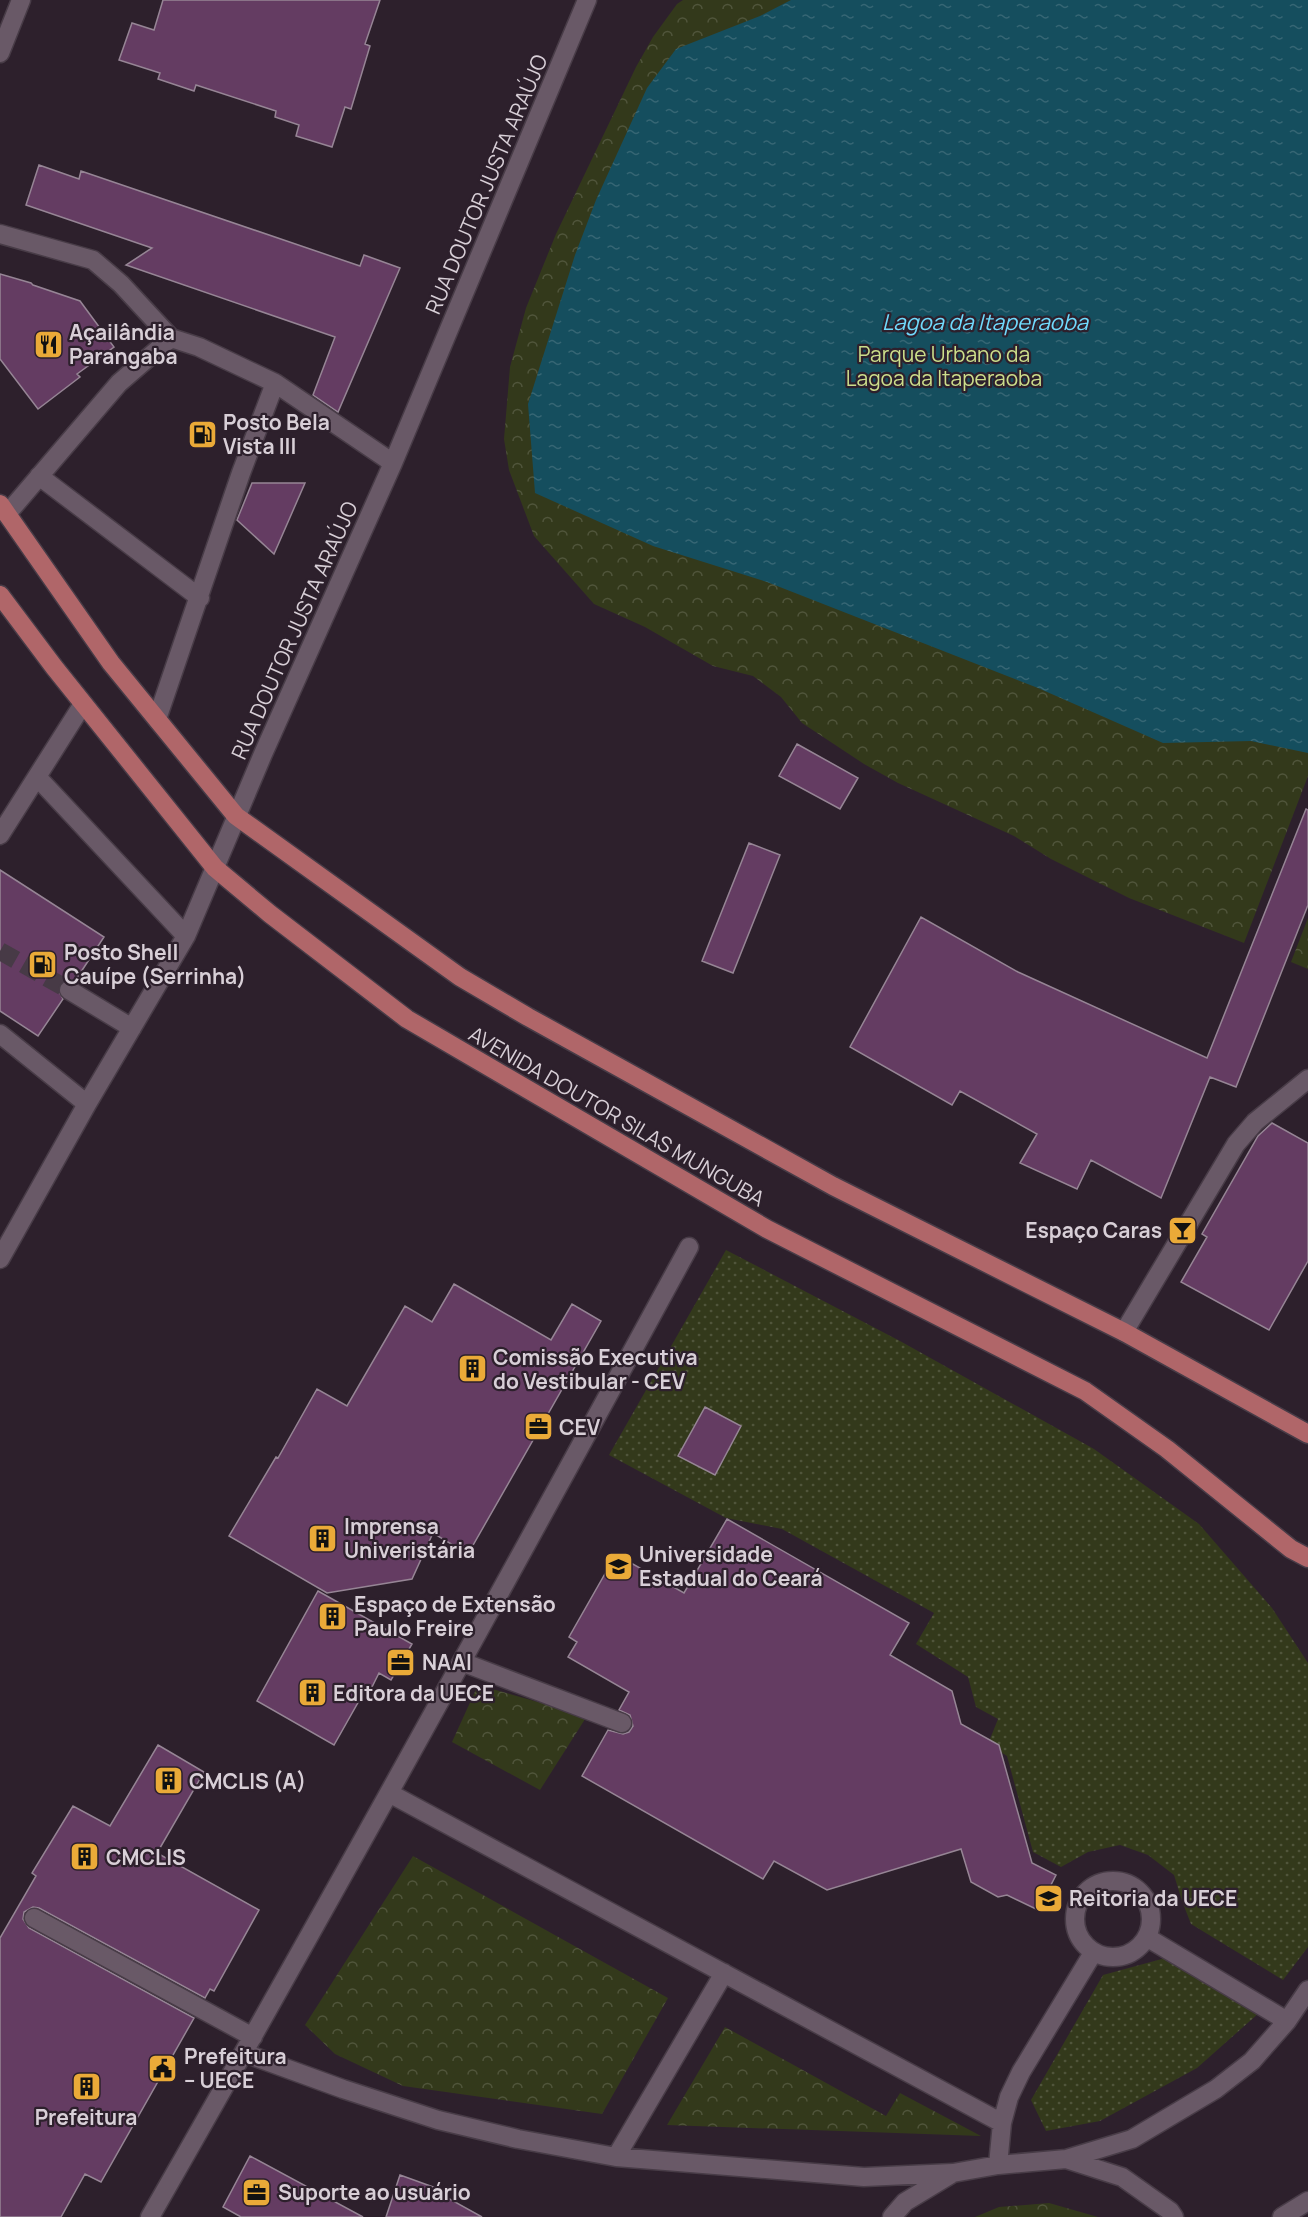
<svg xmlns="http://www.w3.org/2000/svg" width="1308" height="2217" font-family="Manrope,sans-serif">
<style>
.grass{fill:url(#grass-dots)}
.park{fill:url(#park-crowns)}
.water{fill:url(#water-ripples)}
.building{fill:#643c62;stroke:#968595;stroke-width:1.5}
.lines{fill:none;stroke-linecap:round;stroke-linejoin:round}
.minor-tunnel{stroke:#473a46;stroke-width:18;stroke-dasharray:18 9;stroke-linecap:butt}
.minor-casing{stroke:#483c47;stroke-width:21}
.major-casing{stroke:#483c47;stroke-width:21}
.minor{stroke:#695967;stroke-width:18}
.major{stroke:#b06669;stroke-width:18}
.labels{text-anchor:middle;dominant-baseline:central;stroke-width:4.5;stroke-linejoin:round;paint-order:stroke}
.street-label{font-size:21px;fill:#d8cfd7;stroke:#2d202c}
.poi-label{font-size:21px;font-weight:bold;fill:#d8cfd7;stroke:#2d202c;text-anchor:start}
.park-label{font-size:21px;fill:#ccde8b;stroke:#2d202c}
.water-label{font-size:22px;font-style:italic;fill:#70dafc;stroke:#2d202c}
</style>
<defs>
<pattern id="grass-dots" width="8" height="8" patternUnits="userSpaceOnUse" patternTransform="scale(1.5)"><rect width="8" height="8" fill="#33391b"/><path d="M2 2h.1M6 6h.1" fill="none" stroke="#50553b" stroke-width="1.8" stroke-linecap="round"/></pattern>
<pattern id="park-crowns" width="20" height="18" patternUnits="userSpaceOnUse" patternTransform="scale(1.5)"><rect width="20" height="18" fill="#33391b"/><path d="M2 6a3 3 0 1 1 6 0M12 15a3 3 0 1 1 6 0" fill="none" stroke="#50553b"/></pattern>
<pattern id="water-ripples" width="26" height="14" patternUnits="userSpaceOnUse" patternTransform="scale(1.5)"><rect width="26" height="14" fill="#154e5e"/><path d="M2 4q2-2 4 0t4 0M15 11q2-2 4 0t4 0" fill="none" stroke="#366674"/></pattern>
</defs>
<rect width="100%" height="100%" fill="#2d202c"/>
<!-- grass -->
<path class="grass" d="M 726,1250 L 900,1341 L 1094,1449 L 1199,1524 L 1272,1608 L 1308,1663 L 1308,1947 L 1283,1980 L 1191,1924 L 1182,1901 L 1174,1875 L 1148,1855 L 1120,1845 L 1088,1852 L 1061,1867 L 1033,1852 L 1007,1756 L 988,1744 L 998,1719 L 976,1707 L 968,1677 L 916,1644 L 934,1613 L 782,1529 L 726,1518 L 609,1455 Z
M 1169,1957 L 1259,2013 L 1197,2068 L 1100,2121 L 1046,2131 L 1031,2100 L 1103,1975 Z"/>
<!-- park -->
<path class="park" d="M 683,0 L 1308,0 L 1308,776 L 1244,943 L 1129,898 L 1051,859 L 1014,836 L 898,783 L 864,764 L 802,723 L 781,697 L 753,676 L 713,666 L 645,627 L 594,604 L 534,536 L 509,470 L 504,439 L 510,367 L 526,308 L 556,234 L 636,67 L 653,37 L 677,4 Z
M 1308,918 L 1308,969 L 1291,962 Z
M 478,1685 L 587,1716 L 540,1790 L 452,1742 Z
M 413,1856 L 668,1998 L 602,2114 L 403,2086 L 335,2054 L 305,2025 Z
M 725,2027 L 886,2116 L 900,2093 L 981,2136 L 667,2125 Z
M 1049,2203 L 1098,2217 L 975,2217 L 999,2207 Z"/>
<!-- water -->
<path class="water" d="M 791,0 L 1308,0 L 1308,753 L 1251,741 L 1163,743 L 1038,688 L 767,582 L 653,546 L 535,493 L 528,404 L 575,255 L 596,200 L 647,88 L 676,49 L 760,16 Z"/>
<!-- building -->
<path class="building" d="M 163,0 L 380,0 L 365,44 L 370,46 L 351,109 L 345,107 L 332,147 L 296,136 L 299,125 L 275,117 L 276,111 L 196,85 L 194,91 L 158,79 L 160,73 L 119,60 L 132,23 L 154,30 Z
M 39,165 L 79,179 L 81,171 L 360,266 L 364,255 L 400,268 L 338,412 L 313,395 L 335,337 L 126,265 L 152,248 L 26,205 Z
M 0,274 L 31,283 L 33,285 L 80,301 L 114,347 L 77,374 L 80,377 L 38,409 L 0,359 Z
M 252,483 L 305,483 L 274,554 L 237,520 Z
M 797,744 L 858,778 L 840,809 L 779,776 Z
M 1306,809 L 1308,810 L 1308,905 L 1236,1087 L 1210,1077 L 1161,1198 L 1091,1160 L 1077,1189 L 1020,1163 L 1037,1134 L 960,1091 L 952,1105 L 850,1047 L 921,917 L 1018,972 L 1207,1058 Z
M 749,843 L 780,855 L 733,973 L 702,961 Z
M 0,870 L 104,937 L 75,981 L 69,979 L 60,984 L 58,990 L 63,999 L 38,1036 L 0,1011 Z
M 1272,1123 L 1308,1143 L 1308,1261 L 1269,1330 L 1181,1282 L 1207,1237 L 1202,1234 L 1258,1136 Z
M 454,1284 L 551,1340 L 572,1304 L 601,1321 L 468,1554 L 433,1533 L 412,1579 L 327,1593 L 229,1536 L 276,1457 L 278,1458 L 317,1389 L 347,1406 L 405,1306 L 432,1322 Z
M 705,1407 L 741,1426 L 715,1475 L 678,1456 Z
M 727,1519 L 909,1623 L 890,1655 L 952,1691 L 961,1724 L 999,1745 L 1032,1863 L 1056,1875 L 1038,1910 L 1007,1895 L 998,1897 L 971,1882 L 961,1849 L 827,1890 L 774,1861 L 763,1879 L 582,1776 L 608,1730 L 623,1734 L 629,1732 L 633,1726 L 630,1715 L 619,1710 L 629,1692 L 568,1657 L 577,1642 L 569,1637 L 610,1565 L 618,1569 L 624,1559 L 684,1593 Z
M 318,1591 L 412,1644 L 391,1680 L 379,1673 L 372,1687 L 368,1685 L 334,1745 L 257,1701 Z
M 158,1745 L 204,1772 L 157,1853 L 259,1910 L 214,1991 L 210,1989 L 205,1998 L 39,1908 L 33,1907 L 24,1912 L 23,1919 L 29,1928 L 194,2018 L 101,2182 L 85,2174 L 61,2217 L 0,2217 L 0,1938 L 36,1876 L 32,1873 L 73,1806 L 110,1826 Z
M 250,2156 L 363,2217 L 241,2217 L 223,2207 Z
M 400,2175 L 436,2188 L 435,2191 L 482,2217 L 386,2217 Z"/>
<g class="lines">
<!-- minor-tunnel -->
<path class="minor-tunnel" d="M 0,951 L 69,990"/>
<defs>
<path id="minor" d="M 0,53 L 21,0
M 0,234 L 93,260 L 121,284 L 171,338
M 275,383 L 393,463
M 39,476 L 200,598
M 7,514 L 119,383 L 171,338 L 199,347 L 275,383 L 241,473 L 157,719
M 38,778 L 186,936
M 0,835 L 83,704
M 69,990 L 132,1028
M 0,1034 L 87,1104
M 0,1259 L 87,1104 L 186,936 L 263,754 L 393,463 L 587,0
M 1124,1332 L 1236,1144 L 1255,1122 L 1308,1079
M 462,1662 L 622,1723
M 389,1793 L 1002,2123
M1075 1919a38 38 0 1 1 76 0a38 38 0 1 1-76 0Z
M 34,1918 L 253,2037
M 1148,1938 L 1287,2021
M 244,2053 L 343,2089 L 438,2120 L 518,2139 L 616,2157 L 864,2177 L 953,2173
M 616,2157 L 724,1973
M 1066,2159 L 1132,2139 L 1216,2089 L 1252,2061 L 1287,2021 L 1308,1990
M 998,2165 L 1002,2123 L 1009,2097 L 1021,2072 L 1093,1953
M 150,2217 C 334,1896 512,1572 689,1247
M 892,2217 L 905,2202 L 953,2173 L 998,2165 L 1066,2159 L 1122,2177 L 1170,2211 L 1174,2217
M 1282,2217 L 1308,2201"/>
<path id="major" d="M 0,504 L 111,663 L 236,816 L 460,977 L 528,1017 L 833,1186 L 1124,1332 L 1308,1434
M 0,595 L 54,667 L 215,868 L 270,914 L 407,1019 L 767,1229 L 1085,1391 L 1167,1449 L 1291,1549 L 1308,1558"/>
</defs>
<!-- minor casing -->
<use href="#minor" class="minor-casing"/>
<!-- major casing -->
<use href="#major" class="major-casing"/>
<!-- minor -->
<use href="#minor" class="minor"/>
<!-- major -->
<use href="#major" class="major"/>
</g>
<!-- icons -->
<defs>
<symbol id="restaurant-square" viewBox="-11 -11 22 22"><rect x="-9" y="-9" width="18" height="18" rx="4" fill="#eaaa38" stroke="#2d202c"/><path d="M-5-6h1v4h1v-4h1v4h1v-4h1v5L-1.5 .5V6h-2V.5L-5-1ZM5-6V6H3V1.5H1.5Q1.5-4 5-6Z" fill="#111"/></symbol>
<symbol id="fuel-square" viewBox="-11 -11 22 22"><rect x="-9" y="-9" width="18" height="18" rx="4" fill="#eaaa38" stroke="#2d202c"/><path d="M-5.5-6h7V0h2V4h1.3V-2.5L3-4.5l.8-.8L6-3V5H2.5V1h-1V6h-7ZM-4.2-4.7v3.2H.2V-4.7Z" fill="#111"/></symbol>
<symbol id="bar-square" viewBox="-11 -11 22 22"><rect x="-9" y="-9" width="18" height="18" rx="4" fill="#eaaa38" stroke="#2d202c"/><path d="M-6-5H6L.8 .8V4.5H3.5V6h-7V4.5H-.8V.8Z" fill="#111"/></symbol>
<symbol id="building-square" viewBox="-11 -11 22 22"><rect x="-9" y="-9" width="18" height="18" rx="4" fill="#eaaa38" stroke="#2d202c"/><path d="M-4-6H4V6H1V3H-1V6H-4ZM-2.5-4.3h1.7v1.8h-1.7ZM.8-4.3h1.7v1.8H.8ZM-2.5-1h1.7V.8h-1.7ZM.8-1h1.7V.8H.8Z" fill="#111"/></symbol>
<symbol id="office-square" viewBox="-11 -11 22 22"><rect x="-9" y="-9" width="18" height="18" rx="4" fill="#eaaa38" stroke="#2d202c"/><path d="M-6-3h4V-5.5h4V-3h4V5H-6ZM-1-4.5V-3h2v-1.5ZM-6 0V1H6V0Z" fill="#111"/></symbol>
<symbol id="university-square" viewBox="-11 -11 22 22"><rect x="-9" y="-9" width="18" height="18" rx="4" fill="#eaaa38" stroke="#2d202c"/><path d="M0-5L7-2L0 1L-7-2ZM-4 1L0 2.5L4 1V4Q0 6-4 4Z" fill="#111"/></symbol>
<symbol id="civic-square" viewBox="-11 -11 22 22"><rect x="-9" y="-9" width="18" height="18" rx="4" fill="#eaaa38" stroke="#2d202c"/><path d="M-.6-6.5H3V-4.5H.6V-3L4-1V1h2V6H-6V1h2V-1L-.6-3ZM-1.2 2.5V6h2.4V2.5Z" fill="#111"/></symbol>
</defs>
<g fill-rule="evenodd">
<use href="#restaurant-square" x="32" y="328" width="33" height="33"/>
<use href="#fuel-square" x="186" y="418" width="33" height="33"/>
<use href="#fuel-square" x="26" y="948" width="33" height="33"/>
<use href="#bar-square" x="1166" y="1214" width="33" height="33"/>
<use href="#building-square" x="456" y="1352" width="33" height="33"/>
<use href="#office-square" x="522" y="1410" width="33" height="33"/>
<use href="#building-square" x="306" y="1522" width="33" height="33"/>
<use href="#university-square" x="602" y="1550" width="33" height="33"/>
<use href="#building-square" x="316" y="1600" width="33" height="33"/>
<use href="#office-square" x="384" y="1646" width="33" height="33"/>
<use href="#building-square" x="296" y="1676" width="33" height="33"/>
<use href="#building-square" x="152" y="1764" width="33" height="33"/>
<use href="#building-square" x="68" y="1840" width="33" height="33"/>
<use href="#university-square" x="1032" y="1882" width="33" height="33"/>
<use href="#civic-square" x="146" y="2052" width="33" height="33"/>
<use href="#building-square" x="70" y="2070" width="33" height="33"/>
<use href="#office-square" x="240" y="2176" width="33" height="33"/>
</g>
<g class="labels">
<!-- street labels -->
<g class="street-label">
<text transform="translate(486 184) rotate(-67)">RUA DOUTOR JUSTA ARAÚJO</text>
<text transform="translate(294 630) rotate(-66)">RUA DOUTOR JUSTA ARAÚJO</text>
<text transform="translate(617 1116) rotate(30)">AVENIDA DOUTOR SILAS MUNGUBA</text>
</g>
<!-- poi labels -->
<g class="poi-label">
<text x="69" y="332">Açailândia<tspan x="69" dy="24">Parangaba</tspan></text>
<text x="223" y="422">Posto Bela<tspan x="223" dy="24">Vista III</tspan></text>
<text x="64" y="952">Posto Shell<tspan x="64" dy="24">Cauípe (Serrinha)</tspan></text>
<text x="1162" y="1230" text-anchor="end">Espaço Caras</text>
<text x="493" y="1357">Comissão Executiva<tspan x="493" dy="24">do Vestibular - CEV</tspan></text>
<text x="559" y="1427">CEV</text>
<text x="344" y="1526">Imprensa<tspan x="344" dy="24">Univeristária</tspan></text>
<text x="639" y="1554">Universidade<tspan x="639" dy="24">Estadual do Ceará</tspan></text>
<text x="354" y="1604">Espaço de Extensão<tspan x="354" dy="24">Paulo Freire</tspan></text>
<text x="422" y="1662">NAAI</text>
<text x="333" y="1693">Editora da UECE</text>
<text x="189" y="1781">CMCLIS (A)</text>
<text x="106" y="1857">CMCLIS</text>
<text x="1069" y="1898">Reitoria da UECE</text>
<text x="184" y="2056">Prefeitura<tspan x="184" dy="24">– UECE</tspan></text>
<text x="86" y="2117" text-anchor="middle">Prefeitura</text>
<text x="278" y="2192">Suporte ao usuário</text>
</g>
<!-- park labels -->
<g class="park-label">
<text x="944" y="354">Parque Urbano da<tspan x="944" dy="24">Lagoa da Itaperaoba</tspan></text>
</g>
<!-- water labels -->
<g class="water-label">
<text x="985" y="322">Lagoa da Itaperaoba</text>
</g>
</g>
</svg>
